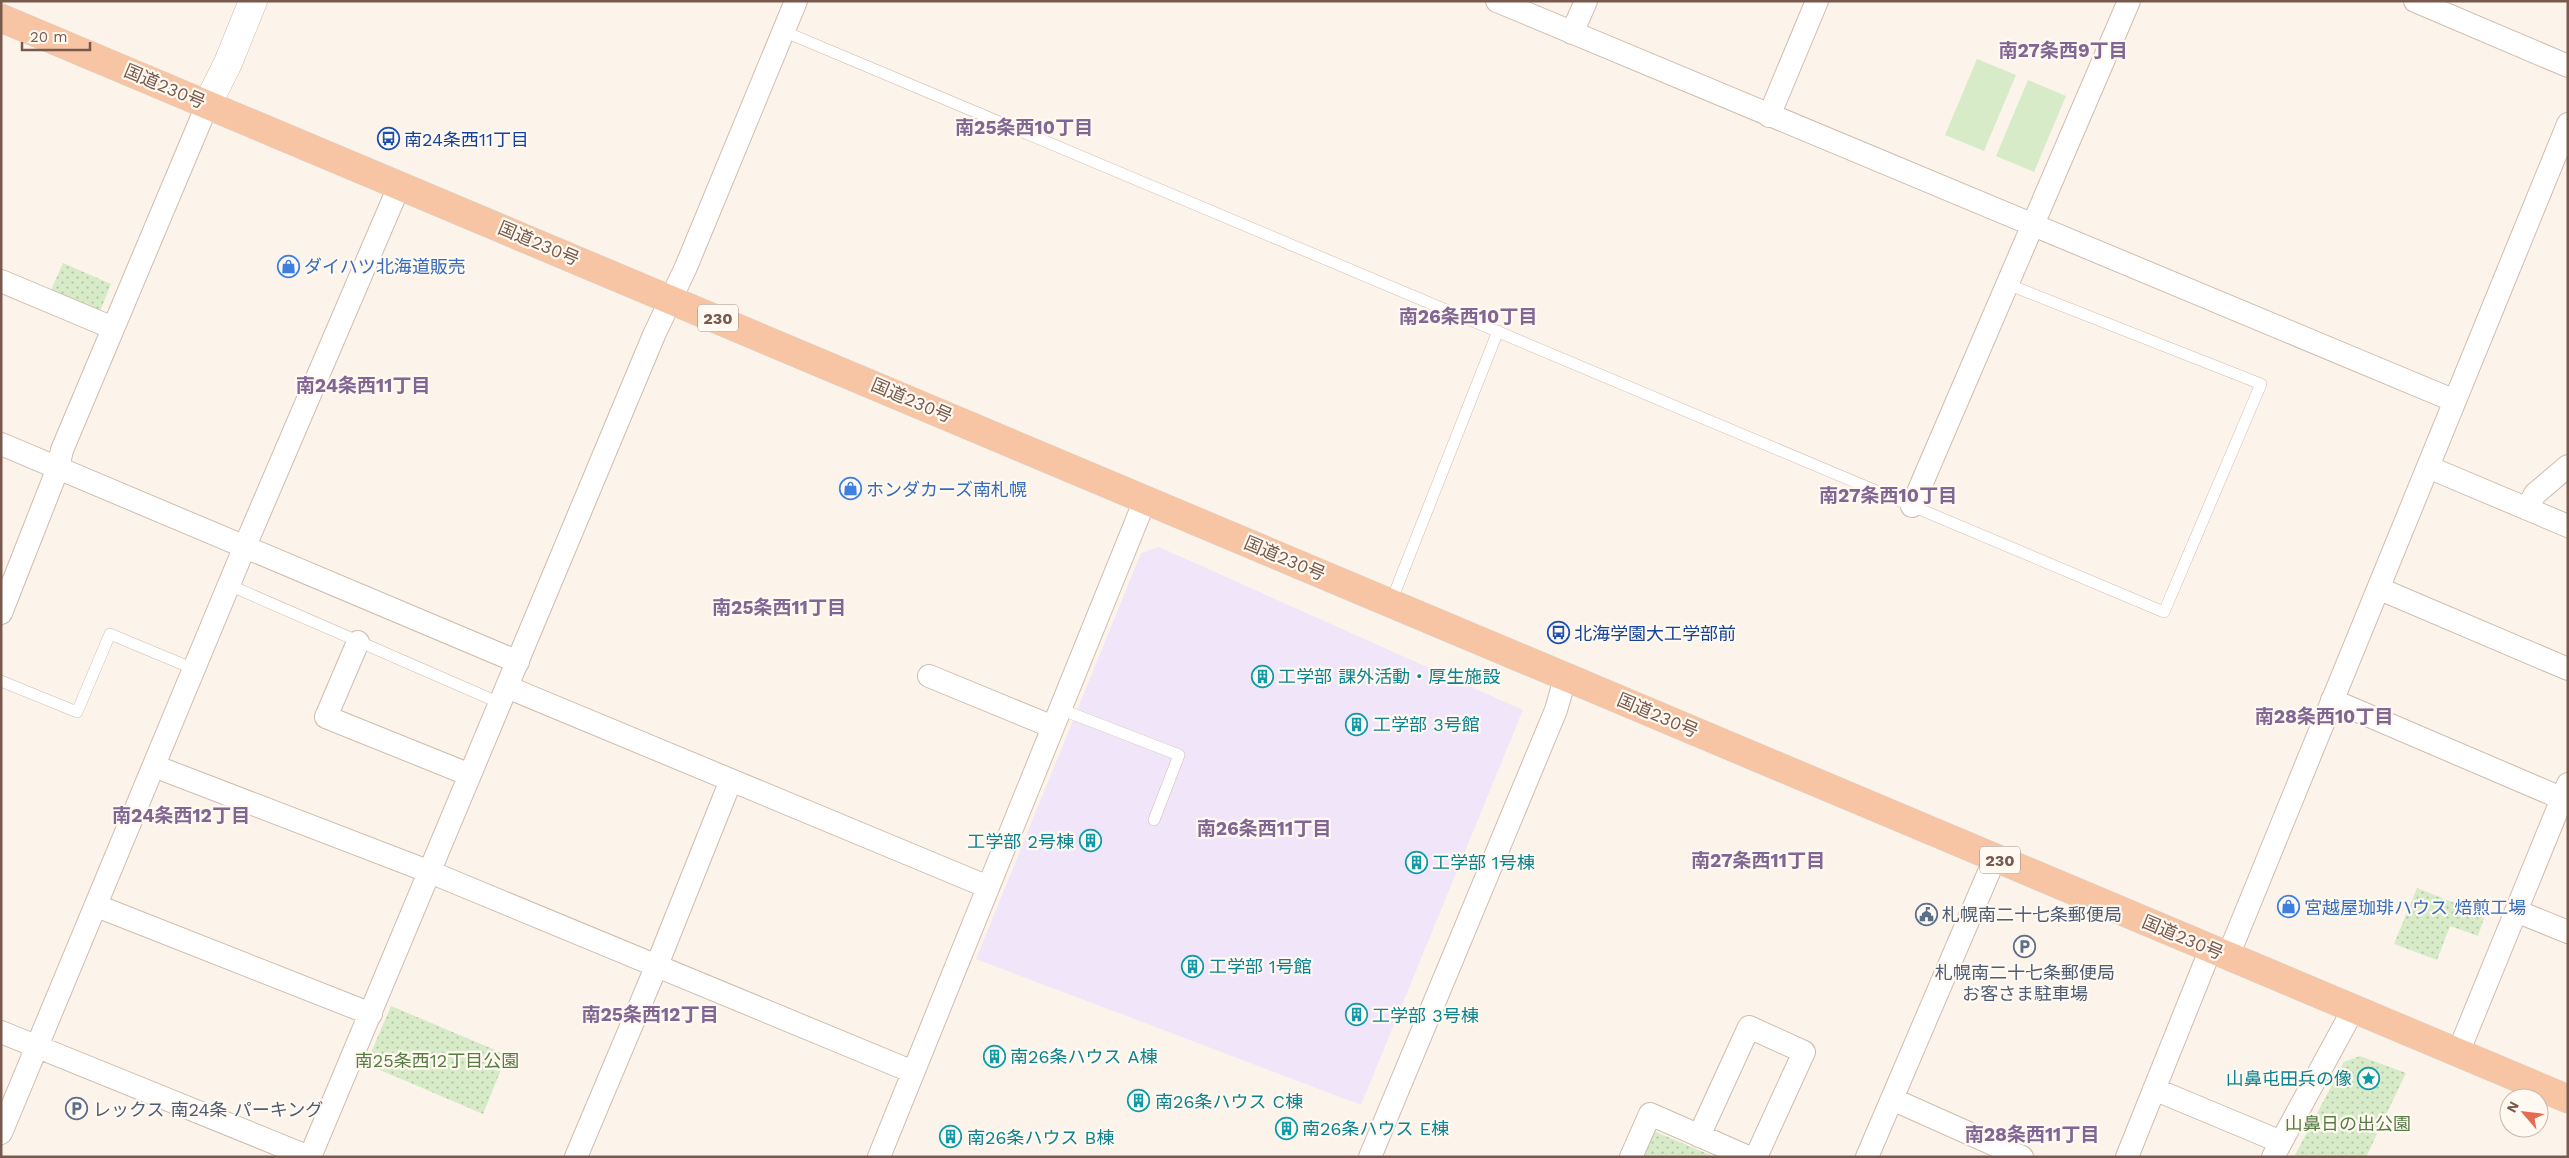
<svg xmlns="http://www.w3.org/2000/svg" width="2569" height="1158" font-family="'Work Sans','Noto Sans JP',sans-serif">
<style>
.education{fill:#f1e6f9}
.grass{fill:url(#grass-dots)}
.garden{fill:#d7ebc8}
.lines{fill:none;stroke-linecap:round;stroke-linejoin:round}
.service-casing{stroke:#cfbcaf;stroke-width:12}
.minor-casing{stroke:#cfbcaf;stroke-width:24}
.tertiary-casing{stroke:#cfbcaf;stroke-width:29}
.trunk-casing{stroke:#d9d1cd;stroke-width:29}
.service{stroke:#fff;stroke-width:11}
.minor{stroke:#fff;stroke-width:22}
.tertiary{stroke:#fff;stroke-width:28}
.trunk{stroke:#f7c5a3;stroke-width:28}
.labels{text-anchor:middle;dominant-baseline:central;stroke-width:4.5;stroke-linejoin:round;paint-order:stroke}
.shield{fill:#fff9f1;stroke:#a08a7e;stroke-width:1}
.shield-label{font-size:16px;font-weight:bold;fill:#775a4d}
.street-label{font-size:18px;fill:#775a4d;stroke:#fff9f1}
.transit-label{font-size:18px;fill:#164399;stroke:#fff9f1;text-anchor:start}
.shop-label{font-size:18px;fill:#366cbe;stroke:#fff9f1;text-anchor:start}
.culture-label{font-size:18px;fill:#0d838f;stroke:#fff9f1;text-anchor:start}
.service-label{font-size:18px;fill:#4e5e75;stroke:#fff9f1;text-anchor:start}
.park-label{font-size:18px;fill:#587d44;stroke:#fff9f1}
.neighbourhood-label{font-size:19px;font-weight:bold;fill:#816693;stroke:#fff9f1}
</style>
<defs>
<pattern id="grass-dots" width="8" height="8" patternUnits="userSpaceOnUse" patternTransform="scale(1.25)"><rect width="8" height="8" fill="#d7ebc8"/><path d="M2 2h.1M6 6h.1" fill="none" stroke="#b3c1a5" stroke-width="1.8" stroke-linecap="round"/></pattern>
</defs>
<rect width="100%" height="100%" fill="#fcf4ea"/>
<!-- education -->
<path class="education" d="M 1159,547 L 1523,710 L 1361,1105 L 976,959 L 1141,553 Z"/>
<!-- grass -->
<path class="grass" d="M 63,263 L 111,284 L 100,311 L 51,290 Z
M 2417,888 L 2485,915 L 2478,936 L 2450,926 L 2437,960 L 2394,944 Z
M 391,1006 L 507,1055 L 483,1114 L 366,1064 Z
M 2360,1056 L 2406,1073 L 2366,1157 L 2294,1157 L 2344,1062 Z
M 1654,1131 L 1715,1157 L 1644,1157 Z"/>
<!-- garden -->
<path class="garden" d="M 1977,59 L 2016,75 L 1984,151 L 1945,135 Z
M 2028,80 L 2066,96 L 2034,172 L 1996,156 Z"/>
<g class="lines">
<defs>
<path id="service" d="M 783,31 L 2164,612 L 2261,384 L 2007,284
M 229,585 L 500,703
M 1391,602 L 1498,331
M 1,681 L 77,712 L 110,634 L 194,669
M 1060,709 L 1179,755 L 1154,820"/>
<path id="minor" d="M 1497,1 L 2455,401
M 2415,1 L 2568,66
M 1572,33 L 1586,1
M 1769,116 L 1817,1
M 1,281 L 113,328
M 1,444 L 518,662
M 2428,467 L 2568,526
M 1912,506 L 2129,1
M 2527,509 L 2535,494 L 2568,466
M 2380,589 L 2568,669
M 1,613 L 58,468 L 62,450 L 208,103
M 358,642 L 326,717 L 470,775
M 929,676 L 1053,727
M 507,687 L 988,887
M 2332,700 L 2568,801
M 154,766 L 430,872 L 913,1072
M 97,906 L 371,1014
M 2516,911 L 2568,932
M 2228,956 L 2568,124
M 1,1032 L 309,1157
M 2458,1053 L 2568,784
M 2154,1089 L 2281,1142
M 1892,1099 L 2022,1157
M 1,1133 L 245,546 L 400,184
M 1699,1136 L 1749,1027 L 1804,1052 L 1756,1157
M 310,1157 L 654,335 L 686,267 L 796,1
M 576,1157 L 657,965 L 731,780
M 879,1157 L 1145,500
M 1370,1157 L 1556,710 L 1566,675
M 1631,1157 L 1650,1114 L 1748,1157
M 1867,1157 L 1995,858
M 2127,1157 L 2211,948
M 2273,1157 L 2354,1008"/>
<path id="tertiary" d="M 208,103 L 228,63 L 253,1"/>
<path id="trunk" d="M 1,18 L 2568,1099"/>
</defs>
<!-- service casing -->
<use href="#service" class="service-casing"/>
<!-- minor casing -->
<use href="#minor" class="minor-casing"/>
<!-- tertiary casing -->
<use href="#tertiary" class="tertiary-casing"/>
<!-- trunk casing -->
<use href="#trunk" class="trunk-casing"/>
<!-- service -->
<use href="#service" class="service"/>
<!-- minor -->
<use href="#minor" class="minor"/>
<!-- tertiary -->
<use href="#tertiary" class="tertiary"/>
<!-- trunk -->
<use href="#trunk" class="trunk"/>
</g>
<!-- icons -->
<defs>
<symbol id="bus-ring" viewBox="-11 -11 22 22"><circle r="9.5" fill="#fff9f1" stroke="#1a4fb4" stroke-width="1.5"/><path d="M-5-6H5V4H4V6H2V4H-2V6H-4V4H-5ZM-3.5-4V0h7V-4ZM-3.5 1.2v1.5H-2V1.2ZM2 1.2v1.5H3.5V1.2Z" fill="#1a4fb4"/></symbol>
<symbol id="shop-ring" viewBox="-11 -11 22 22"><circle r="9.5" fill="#fff9f1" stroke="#3f7fe0" stroke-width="1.5"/><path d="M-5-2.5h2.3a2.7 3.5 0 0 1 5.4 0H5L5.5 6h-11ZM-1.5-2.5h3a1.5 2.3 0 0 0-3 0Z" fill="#3f7fe0"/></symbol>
<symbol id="building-ring" viewBox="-11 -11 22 22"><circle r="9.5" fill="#fff9f1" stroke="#0f9aa8" stroke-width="1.5"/><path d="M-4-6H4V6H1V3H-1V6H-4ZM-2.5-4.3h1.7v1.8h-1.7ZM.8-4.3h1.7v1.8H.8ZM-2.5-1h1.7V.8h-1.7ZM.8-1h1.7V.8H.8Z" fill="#0f9aa8"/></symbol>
<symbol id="civic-ring" viewBox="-11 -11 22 22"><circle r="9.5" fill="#fff9f1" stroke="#5c6f8a" stroke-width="1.5"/><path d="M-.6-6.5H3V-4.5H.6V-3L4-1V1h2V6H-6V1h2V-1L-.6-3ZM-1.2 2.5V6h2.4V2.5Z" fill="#5c6f8a"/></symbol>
<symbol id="parking-ring" viewBox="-11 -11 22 22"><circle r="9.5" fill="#fff9f1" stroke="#5c6f8a" stroke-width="1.5"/><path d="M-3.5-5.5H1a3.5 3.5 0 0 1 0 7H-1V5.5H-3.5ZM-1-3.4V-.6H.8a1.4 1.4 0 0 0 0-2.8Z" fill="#5c6f8a"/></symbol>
<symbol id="sight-ring" viewBox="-11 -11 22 22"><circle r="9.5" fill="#fff9f1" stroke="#0f9aa8" stroke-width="1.5"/><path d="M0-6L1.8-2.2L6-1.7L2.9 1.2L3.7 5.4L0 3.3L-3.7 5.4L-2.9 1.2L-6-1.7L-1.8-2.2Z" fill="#0f9aa8"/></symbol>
</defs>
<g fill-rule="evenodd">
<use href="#bus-ring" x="376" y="126" width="25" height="25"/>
<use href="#shop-ring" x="276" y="254" width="25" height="25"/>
<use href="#shop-ring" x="838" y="476" width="25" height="25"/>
<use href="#bus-ring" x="1546" y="620" width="25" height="25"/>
<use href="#building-ring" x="1250" y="664" width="25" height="25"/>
<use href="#building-ring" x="1344" y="712" width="25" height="25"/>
<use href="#building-ring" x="1078" y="828" width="25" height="25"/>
<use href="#building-ring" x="1404" y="850" width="25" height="25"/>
<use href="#shop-ring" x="2276" y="894" width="25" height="25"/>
<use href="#civic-ring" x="1914" y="902" width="25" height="25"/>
<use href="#parking-ring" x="2012" y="934" width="25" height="25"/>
<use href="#building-ring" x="1180" y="954" width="25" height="25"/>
<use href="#building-ring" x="1344" y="1002" width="25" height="25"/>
<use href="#building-ring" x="982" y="1044" width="25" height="25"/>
<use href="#sight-ring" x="2356" y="1066" width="25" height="25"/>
<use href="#building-ring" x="1126" y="1088" width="25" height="25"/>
<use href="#parking-ring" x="64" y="1096" width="25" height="25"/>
<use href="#building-ring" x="1274" y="1116" width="25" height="25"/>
<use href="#building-ring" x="938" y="1124" width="25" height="25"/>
</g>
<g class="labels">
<!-- shield labels -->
<g class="shield">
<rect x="698" y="304.5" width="40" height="27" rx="4"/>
<rect x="1980" y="846.5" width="40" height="27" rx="4"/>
</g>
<g class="shield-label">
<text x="718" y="318">230</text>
<text x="2000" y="860">230</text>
</g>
<!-- street labels -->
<g class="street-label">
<text transform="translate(165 86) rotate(23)">国道230号</text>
<text transform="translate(539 243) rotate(23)">国道230号</text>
<text transform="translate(912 400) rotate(23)">国道230号</text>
<text transform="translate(1285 558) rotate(23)">国道230号</text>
<text transform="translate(1658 715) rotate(23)">国道230号</text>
<text transform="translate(2183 937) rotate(23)">国道230号</text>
</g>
<!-- transit labels -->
<g class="transit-label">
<text x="404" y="139">南24条西11丁目</text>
<text x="1574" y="633">北海学園大工学部前</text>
</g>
<!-- shop labels -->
<g class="shop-label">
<text x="304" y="266">ダイハツ北海道販売</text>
<text x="866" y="489">ホンダカーズ南札幌</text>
<text x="2304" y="907">宮越屋珈琲ハウス 焙煎工場</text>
</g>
<!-- culture labels -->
<g class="culture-label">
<text x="1278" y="676">工学部 課外活動・厚生施設</text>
<text x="1373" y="724">工学部 3号館</text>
<text x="1074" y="841" text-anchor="end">工学部 2号棟</text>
<text x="1432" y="862">工学部 1号棟</text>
<text x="1209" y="966">工学部 1号館</text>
<text x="1372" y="1015">工学部 3号棟</text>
<text x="1010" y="1056">南26条ハウス A棟</text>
<text x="2352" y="1078" text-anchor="end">山鼻屯田兵の像</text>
<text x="1155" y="1101">南26条ハウス C棟</text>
<text x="1302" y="1128">南26条ハウス E棟</text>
<text x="967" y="1137">南26条ハウス B棟</text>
</g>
<!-- service labels -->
<g class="service-label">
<text x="1942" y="914">札幌南二十七条郵便局</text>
<text x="2025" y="972" text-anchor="middle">札幌南二十七条郵便局<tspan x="2025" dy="21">お客さま駐車場</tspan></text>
<text x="93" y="1109">レックス 南24条 パーキング</text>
</g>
<!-- park labels -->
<g class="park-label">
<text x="437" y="1060">南25条西12丁目公園</text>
<text x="2348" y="1123">山鼻日の出公園</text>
</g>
<!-- neighbourhood labels -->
<g class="neighbourhood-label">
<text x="2063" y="50">南27条西9丁目</text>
<text x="1024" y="127">南25条西10丁目</text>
<text x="1468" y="316">南26条西10丁目</text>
<text x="363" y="385">南24条西11丁目</text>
<text x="1888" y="495">南27条西10丁目</text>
<text x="779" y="607">南25条西11丁目</text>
<text x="2324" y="716">南28条西10丁目</text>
<text x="181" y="815">南24条西12丁目</text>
<text x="1264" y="828">南26条西11丁目</text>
<text x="1758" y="860">南27条西11丁目</text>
<text x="650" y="1014">南25条西12丁目</text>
<text x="2032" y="1134">南28条西11丁目</text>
</g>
</g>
<!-- border -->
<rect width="2569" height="1158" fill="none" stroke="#775a4d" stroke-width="5"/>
<!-- north arrow -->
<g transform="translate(2524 1113) rotate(298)"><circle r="24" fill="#fff9f1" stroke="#c9b9af"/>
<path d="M0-4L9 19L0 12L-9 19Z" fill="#e46c52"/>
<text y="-8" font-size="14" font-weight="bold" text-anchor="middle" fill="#775a4d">N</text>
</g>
<!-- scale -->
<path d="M22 42v8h68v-8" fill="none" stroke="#775a4d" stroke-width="2.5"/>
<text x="30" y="42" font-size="15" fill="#775a4d" stroke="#fff9f1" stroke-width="4" paint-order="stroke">20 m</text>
</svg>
